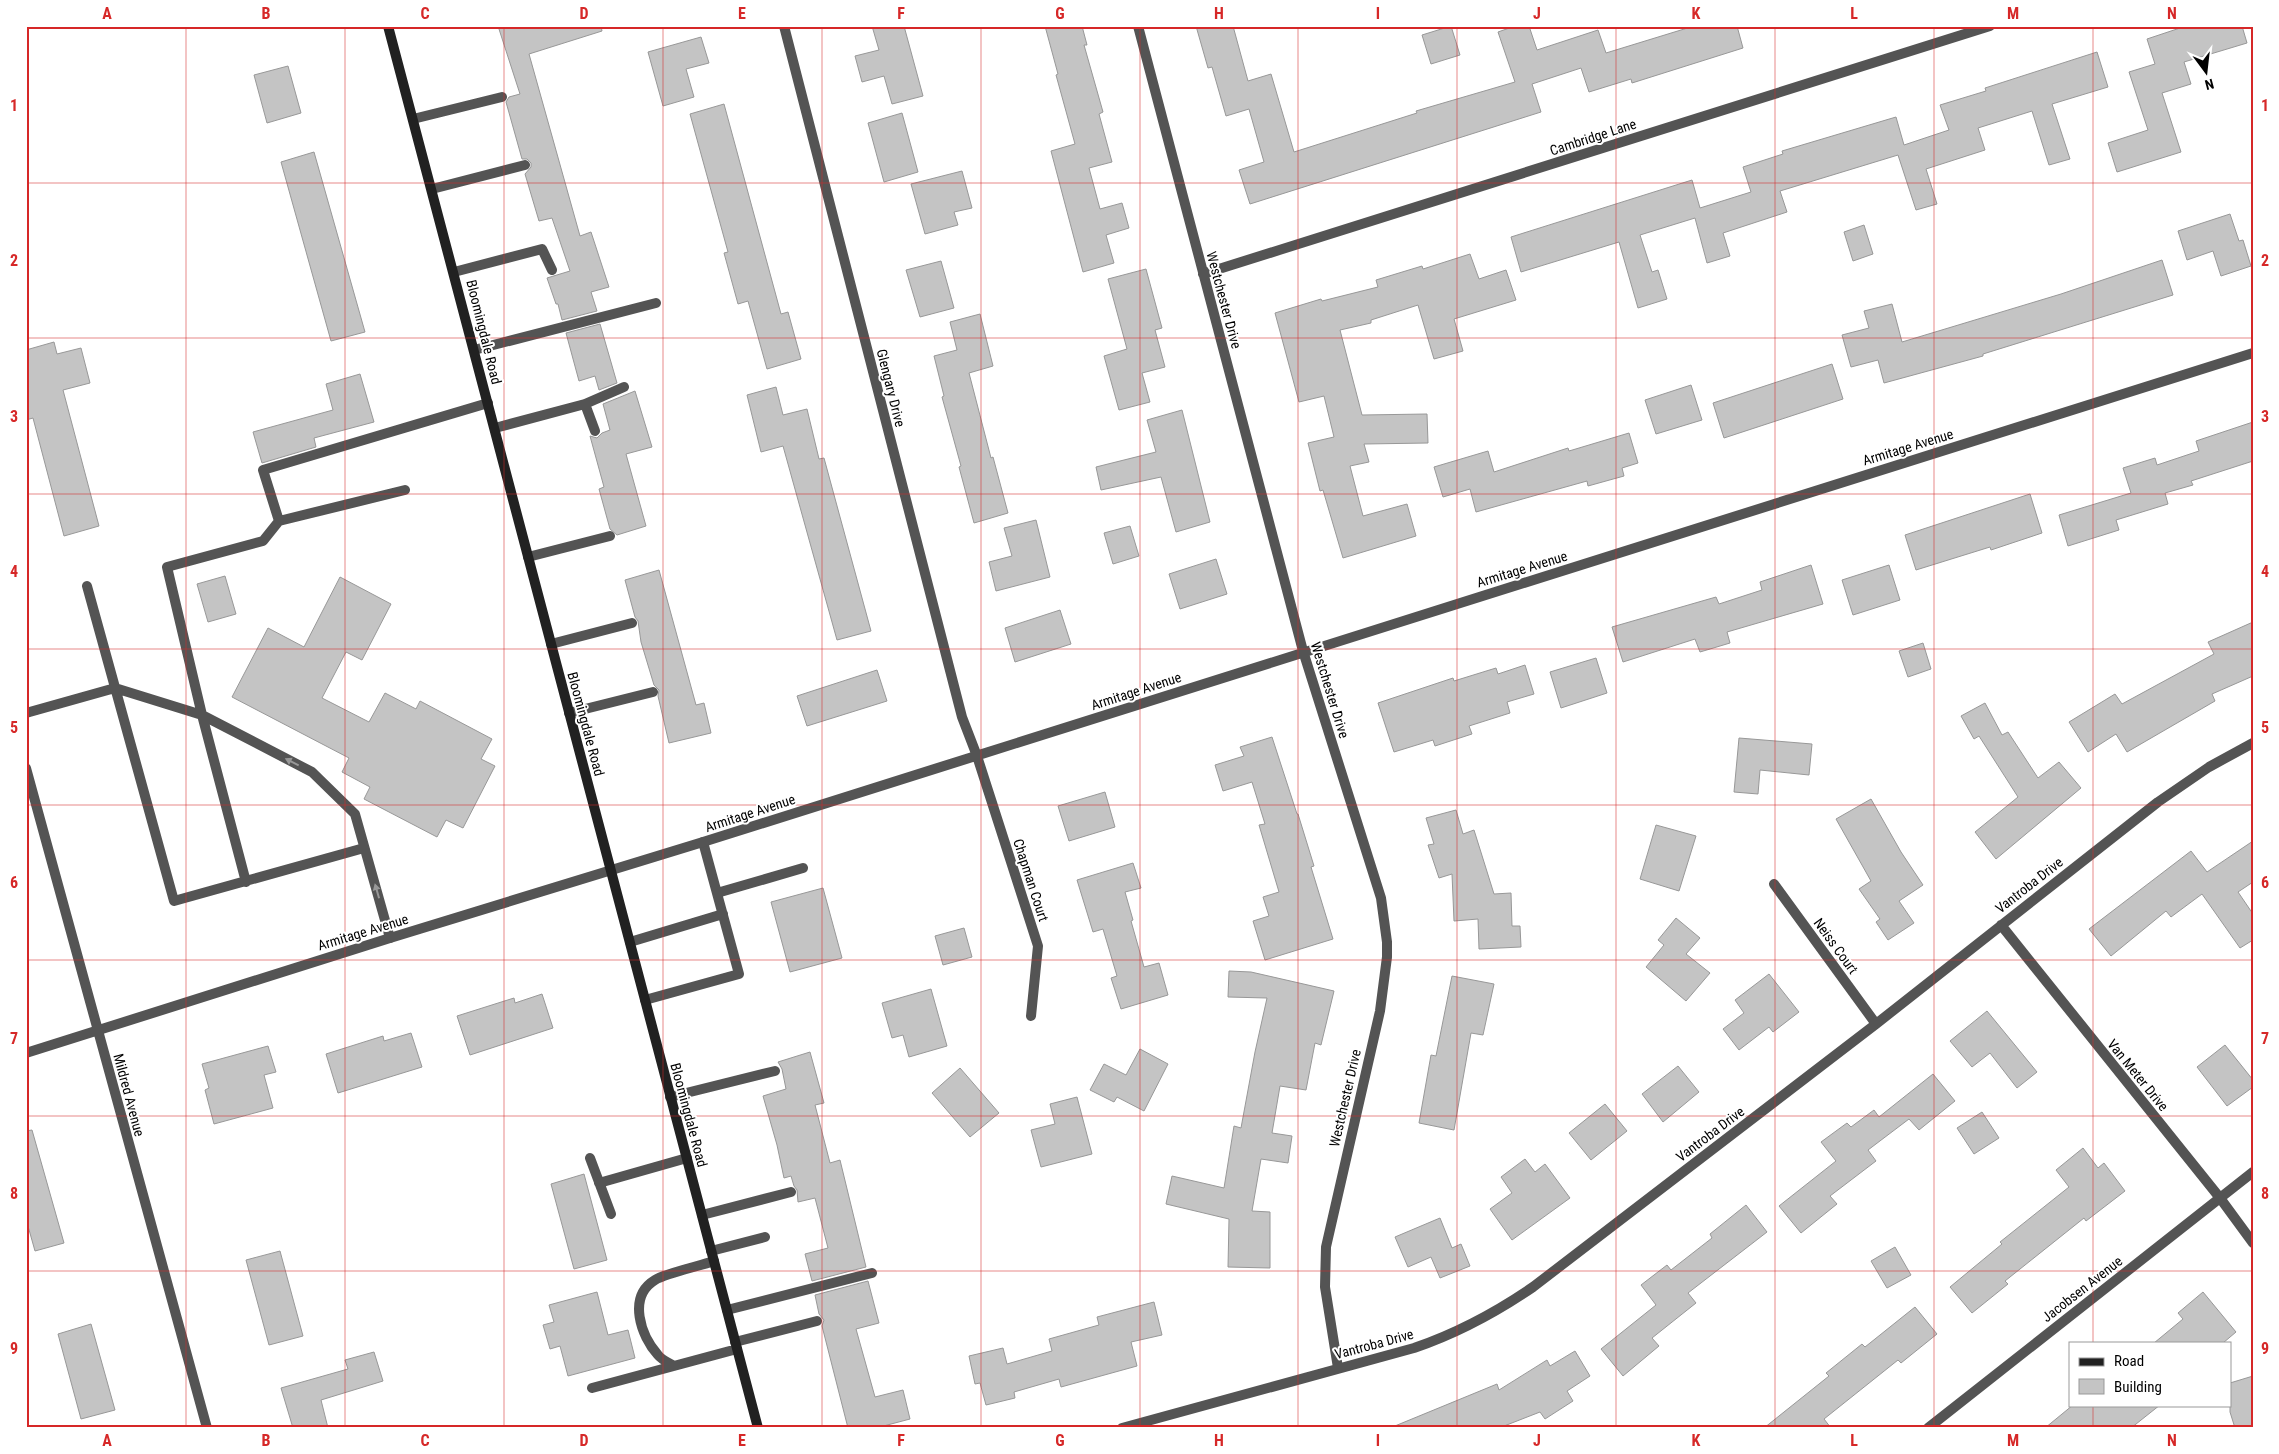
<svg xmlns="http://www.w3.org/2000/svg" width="2279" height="1454" font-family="'Roboto Condensed',sans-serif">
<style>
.building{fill:#c4c4c4;stroke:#989898}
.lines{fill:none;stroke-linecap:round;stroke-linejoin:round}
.service{stroke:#545454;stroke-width:10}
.minor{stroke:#545454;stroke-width:10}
.secondary{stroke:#212121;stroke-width:10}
.oneway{fill:#989898}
.grid{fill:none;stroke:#d62828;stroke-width:1;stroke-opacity:0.55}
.labels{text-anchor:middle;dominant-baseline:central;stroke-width:4;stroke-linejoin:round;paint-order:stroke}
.street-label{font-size:14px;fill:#000;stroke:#fff}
.neatline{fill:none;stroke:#d62828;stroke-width:2}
.grid-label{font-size:16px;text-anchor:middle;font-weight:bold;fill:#d62828}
</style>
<rect width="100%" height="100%" fill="#fff"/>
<!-- building -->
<path class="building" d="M 498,26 L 601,26 L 602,31 L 529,54 L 580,236 L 591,232 L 609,287 L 591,292 L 597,311 L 562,320 L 558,304 L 556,304 L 547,278 L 570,271 L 552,218 L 539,221 L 525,174 L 531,167 L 531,163 L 527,159 L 522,159 L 506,102 L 509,97 L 520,94 Z
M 872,26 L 904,26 L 923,96 L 892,104 L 884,76 L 862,82 L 855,56 L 879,50 Z
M 1045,26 L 1082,26 L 1087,45 L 1084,45 L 1103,112 L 1099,114 L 1112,162 L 1089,168 L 1100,209 L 1122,203 L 1129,228 L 1106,235 L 1114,263 L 1083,272 L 1051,151 L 1075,144 L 1056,75 L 1058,74 Z
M 1196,26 L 1233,26 L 1248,81 L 1271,74 L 1294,152 L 1417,113 L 1416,111 L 1515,82 L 1498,32 L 1515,26 L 1529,26 L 1537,50 L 1598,30 L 1606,53 L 1694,26 L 1737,26 L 1743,48 L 1632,83 L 1631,79 L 1589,92 L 1581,68 L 1532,84 L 1541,112 L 1250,204 L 1239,170 L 1264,162 L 1249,109 L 1226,116 L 1212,67 L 1208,68 Z
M 1451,26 L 1460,55 L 1431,64 L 1422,35 Z
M 2186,26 L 2242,26 L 2247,43 L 2184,62 L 2191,84 L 2162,93 L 2181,152 L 2117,172 L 2108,143 L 2148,130 L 2129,72 L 2155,64 L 2147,39 Z
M 701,37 L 709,63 L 686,69 L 694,97 L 663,106 L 648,52 Z
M 2097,52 L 2108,87 L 2052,104 L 2070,159 L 2049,165 L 2032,111 L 1978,128 L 1985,150 L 1926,169 L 1937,204 L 1916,210 L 1898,155 L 1780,191 L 1787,212 L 1723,233 L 1730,256 L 1707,263 L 1695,218 L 1640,235 L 1652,272 L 1658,270 L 1667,299 L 1638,308 L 1619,242 L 1521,272 L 1511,237 L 1692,180 L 1700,208 L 1751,192 L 1743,167 L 1783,154 L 1782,151 L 1896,117 L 1904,145 L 1949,130 L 1940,105 L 1986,91 L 1985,88 Z
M 288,66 L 301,113 L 267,123 L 254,75 Z
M 724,104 L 781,314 L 788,312 L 801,359 L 767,369 L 748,301 L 738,304 L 724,253 L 728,252 L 690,114 Z
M 902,113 L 918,172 L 884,182 L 868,123 Z
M 314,152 L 365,332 L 331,341 L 281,162 Z
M 962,171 L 972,208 L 954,212 L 958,225 L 925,234 L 911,184 Z
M 2230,214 L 2239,241 L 2243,240 L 2251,266 L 2221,276 L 2213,251 L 2187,260 L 2178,231 Z
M 1864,225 L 1873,254 L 1853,261 L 1844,232 Z
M 1470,254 L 1479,279 L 1506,270 L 1516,300 L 1454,319 L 1463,351 L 1434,359 L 1418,305 L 1371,320 L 1371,323 L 1340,330 L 1362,415 L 1427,414 L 1428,443 L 1364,444 L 1369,462 L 1350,466 L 1363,516 L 1407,504 L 1416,536 L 1343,558 L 1323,490 L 1320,491 L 1308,443 L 1334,437 L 1324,396 L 1299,402 L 1275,313 L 1321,299 L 1322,301 L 1378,287 L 1376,280 L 1422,266 L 1423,269 Z
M 2162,260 L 2173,295 L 1983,354 L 1983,356 L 1884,383 L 1878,360 L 1851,367 L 1842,335 L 1869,328 L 1864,311 L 1892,304 L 1902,342 L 2061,294 Z
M 941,261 L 954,308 L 920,317 L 906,270 Z
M 1146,269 L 1162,328 L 1155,330 L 1165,367 L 1142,373 L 1150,402 L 1119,410 L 1104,356 L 1127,349 L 1108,279 Z
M 980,314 L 993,366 L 969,373 L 991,458 L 993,457 L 1008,513 L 974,523 L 959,467 L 961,466 L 942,397 L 944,396 L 934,356 L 957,350 L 950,322 Z
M 600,324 L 617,383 L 599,390 L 595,376 L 579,381 L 566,333 Z
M 54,342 L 57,354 L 81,348 L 90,383 L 63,390 L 99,526 L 64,536 L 33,418 L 26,420 L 26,350 Z
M 1832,364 L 1843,399 L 1724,438 L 1713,403 Z
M 360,374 L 374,422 L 314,438 L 316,447 L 262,463 L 253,432 L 333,410 L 326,384 Z
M 1691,385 L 1702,420 L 1656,434 L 1645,400 Z
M 776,387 L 783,415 L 807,409 L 819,459 L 824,458 L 871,631 L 837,640 L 783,446 L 761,452 L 747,395 Z
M 635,391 L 652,447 L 626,454 L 646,526 L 617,535 L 610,529 L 599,489 L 604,487 L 590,436 L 597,438 L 602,433 L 610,430 L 603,404 Z
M 1182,410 L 1210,522 L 1176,532 L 1161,477 L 1101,490 L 1096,467 L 1156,452 L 1147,420 Z
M 2253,422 L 2253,461 L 2191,481 L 2193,485 L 2165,493 L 2168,504 L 2116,520 L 2119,530 L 2068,546 L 2059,515 L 2131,493 L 2123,468 L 2155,458 L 2157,465 L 2199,451 L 2196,441 Z
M 1629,433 L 1638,463 L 1622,468 L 1624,476 L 1588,486 L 1587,481 L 1476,512 L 1470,489 L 1443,497 L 1434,467 L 1488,451 L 1494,472 L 1568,448 L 1569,451 Z
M 2030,494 L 2042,533 L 1991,550 L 1990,547 L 1916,570 L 1905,535 Z
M 1036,520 L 1050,577 L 996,591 L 989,562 L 1012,556 L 1004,528 Z
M 1130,526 L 1139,556 L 1113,564 L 1104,533 Z
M 1216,559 L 1227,594 L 1180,609 L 1169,574 Z
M 1811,565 L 1823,604 L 1727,632 L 1730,643 L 1700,652 L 1695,639 L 1623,662 L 1612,627 L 1716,597 L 1719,604 L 1762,590 L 1760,582 Z
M 1889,565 L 1900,600 L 1853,615 L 1842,580 Z
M 659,570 L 696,705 L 704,703 L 711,733 L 669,743 L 658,696 L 659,690 L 654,685 L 641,642 L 638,621 L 635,617 L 625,580 Z
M 225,576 L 236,614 L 208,622 L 197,584 Z
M 340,577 L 391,604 L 362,660 L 346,652 L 322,698 L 369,722 L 385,693 L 416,709 L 420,701 L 492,739 L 481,759 L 495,766 L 463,828 L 446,820 L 437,837 L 364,799 L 370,787 L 342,772 L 349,758 L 232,697 L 268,628 L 304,647 Z
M 1060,610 L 1071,644 L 1015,662 L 1005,628 Z
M 2253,622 L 2253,676 L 2212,694 L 2215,701 L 2127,752 L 2116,734 L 2088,752 L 2069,722 L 2115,694 L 2122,704 L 2214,654 L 2208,642 Z
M 1923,643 L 1931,669 L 1908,677 L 1899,651 Z
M 1596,658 L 1607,693 L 1561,708 L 1550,672 Z
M 1525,665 L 1534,694 L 1507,702 L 1510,713 L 1469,726 L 1472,734 L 1435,746 L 1433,740 L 1394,752 L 1378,703 L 1453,678 L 1454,681 L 1496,668 L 1498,674 Z
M 877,670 L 887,701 L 807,726 L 797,696 Z
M 1985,703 L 2002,735 L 2008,732 L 2038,778 L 2059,762 L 2081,788 L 1996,859 L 1975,832 L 2018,797 L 1979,736 L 1974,739 L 1961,716 Z
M 1272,737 L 1297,814 L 1298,814 L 1314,866 L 1311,867 L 1333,939 L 1265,960 L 1253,921 L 1269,916 L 1263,897 L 1279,892 L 1259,825 L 1265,824 L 1252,782 L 1223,791 L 1215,765 L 1244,756 L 1240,747 Z
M 1739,738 L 1812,744 L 1809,775 L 1760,770 L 1758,794 L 1734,792 Z
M 1105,792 L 1115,827 L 1069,841 L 1058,806 Z
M 1871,799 L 1901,852 L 1923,885 L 1899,901 L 1914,923 L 1888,940 L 1876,922 L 1880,919 L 1859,889 L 1871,881 L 1836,819 Z
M 1456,810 L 1463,834 L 1474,830 L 1494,894 L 1511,893 L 1512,926 L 1520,926 L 1521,947 L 1479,949 L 1478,919 L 1454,921 L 1452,874 L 1439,878 L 1428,845 L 1434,844 L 1426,818 Z
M 1656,825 L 1696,836 L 1679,891 L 1640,879 Z
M 2253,841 L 2253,882 L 2238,892 L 2253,914 L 2253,940 L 2240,948 L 2202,894 L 2171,917 L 2166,911 L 2111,956 L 2089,929 L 2191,851 L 2207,872 Z
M 1133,863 L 1141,888 L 1125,892 L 1133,920 L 1131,921 L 1144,967 L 1159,963 L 1168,995 L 1121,1009 L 1111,978 L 1117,976 L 1103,929 L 1093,932 L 1077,880 Z
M 823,888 L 842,958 L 790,972 L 771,902 Z
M 1676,918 L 1700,938 L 1686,954 L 1710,973 L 1686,1001 L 1646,967 L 1664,945 L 1658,940 Z
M 964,928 L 972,957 L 943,965 L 935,936 Z
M 1229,971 L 1251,972 L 1334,991 L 1321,1045 L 1315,1043 L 1306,1090 L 1280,1086 L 1272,1133 L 1292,1136 L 1288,1163 L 1261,1159 L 1252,1211 L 1270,1212 L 1270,1268 L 1228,1267 L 1229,1219 L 1166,1204 L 1172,1176 L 1224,1188 L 1234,1126 L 1241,1128 L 1255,1052 L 1267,998 L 1228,997 Z
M 1769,974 L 1799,1012 L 1773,1032 L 1769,1027 L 1739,1050 L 1723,1029 L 1744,1013 L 1735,1000 Z
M 1452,976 L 1494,984 L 1483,1035 L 1471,1033 L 1454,1130 L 1419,1123 L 1431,1055 L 1436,1056 Z
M 931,989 L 947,1046 L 909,1057 L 903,1035 L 892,1038 L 882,1003 Z
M 542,994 L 553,1028 L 470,1055 L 457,1016 L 514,998 L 515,1003 Z
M 1987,1011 L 2037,1072 L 2017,1088 L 1990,1053 L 1972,1067 L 1950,1041 Z
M 411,1033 L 422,1067 L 338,1093 L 326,1054 L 383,1036 L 384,1041 Z
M 2225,1045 L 2253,1080 L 2253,1087 L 2227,1106 L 2197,1067 Z
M 268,1046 L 276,1072 L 264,1075 L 273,1108 L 214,1124 L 205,1090 L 209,1088 L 202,1064 Z
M 1140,1049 L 1168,1064 L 1144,1111 L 1117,1097 L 1114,1102 L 1090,1090 L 1104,1064 L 1126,1075 Z
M 810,1052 L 824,1103 L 815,1105 L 830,1163 L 840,1160 L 866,1267 L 812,1281 L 805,1254 L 828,1248 L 815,1198 L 798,1202 L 797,1190 L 794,1186 L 791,1176 L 784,1178 L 777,1145 L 763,1096 L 786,1089 L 782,1069 L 778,1062 Z
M 1678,1066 L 1699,1092 L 1663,1122 L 1642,1094 Z
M 960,1068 L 999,1113 L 970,1137 L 932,1093 Z
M 1933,1074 L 1955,1101 L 1919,1130 L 1909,1119 L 1868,1150 L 1876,1161 L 1830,1196 L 1837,1204 L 1801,1233 L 1779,1206 L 1836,1161 L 1821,1142 L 1847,1123 L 1851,1127 L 1874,1110 L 1879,1117 Z
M 1077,1097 L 1092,1154 L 1041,1167 L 1031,1130 L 1055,1124 L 1050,1104 Z
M 1605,1104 L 1627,1131 L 1591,1160 L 1569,1133 Z
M 1982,1112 L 1999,1138 L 1974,1154 L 1957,1128 Z
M 32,1130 L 64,1243 L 35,1251 L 26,1219 L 26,1131 Z
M 2083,1148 L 2098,1168 L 2104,1163 L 2125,1191 L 2086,1221 L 2084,1218 L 2005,1281 L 2008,1284 L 1972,1313 L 1950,1287 L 2002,1244 L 2000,1242 L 2069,1187 L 2056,1170 Z
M 1525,1159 L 1535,1172 L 1545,1164 L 1570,1198 L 1512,1240 L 1490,1209 L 1512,1193 L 1501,1177 Z
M 584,1174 L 607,1260 L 574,1269 L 551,1184 Z
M 1746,1205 L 1767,1232 L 1688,1293 L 1696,1303 L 1652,1338 L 1659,1346 L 1623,1376 L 1601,1349 L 1656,1305 L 1641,1285 L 1667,1265 L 1671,1270 L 1712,1238 L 1710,1234 Z
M 1440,1218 L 1452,1248 L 1461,1244 L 1470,1266 L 1440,1278 L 1431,1257 L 1408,1267 L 1395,1237 Z
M 1895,1247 L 1911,1275 L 1887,1288 L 1871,1261 Z
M 280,1251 L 303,1336 L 269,1345 L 246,1260 Z
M 868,1281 L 879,1323 L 856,1329 L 875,1397 L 903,1390 L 910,1419 L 876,1428 L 848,1428 L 822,1326 L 824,1320 L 819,1314 L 815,1295 Z
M 597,1292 L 608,1335 L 628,1330 L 635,1358 L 568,1376 L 560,1346 L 550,1349 L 543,1325 L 554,1322 L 549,1305 Z
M 2203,1292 L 2236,1332 L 2223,1343 L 2154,1343 L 2183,1319 L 2178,1313 Z
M 1154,1302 L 1162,1335 L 1131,1342 L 1137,1366 L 1061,1387 L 1059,1379 L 1014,1392 L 1015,1398 L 986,1405 L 980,1383 L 975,1384 L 969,1356 L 1003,1348 L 1007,1364 L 1052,1351 L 1049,1339 L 1099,1325 L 1097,1317 Z
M 1915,1307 L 1937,1334 L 1901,1363 L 1898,1360 L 1824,1419 L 1831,1428 L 1764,1428 L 1829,1376 L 1826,1373 L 1862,1344 L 1865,1347 Z
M 91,1324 L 115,1410 L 81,1419 L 58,1334 Z
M 1575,1351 L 1590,1376 L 1567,1391 L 1573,1401 L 1545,1419 L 1540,1412 L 1499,1428 L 1390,1428 L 1497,1384 L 1499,1390 L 1547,1360 L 1550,1366 Z
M 374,1352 L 383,1381 L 321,1400 L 328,1428 L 293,1428 L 281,1388 L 348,1369 L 345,1360 Z
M 2253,1376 L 2253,1428 L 2235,1428 L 2230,1412 L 2230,1383 Z
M 2073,1405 L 2160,1405 L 2131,1428 L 2045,1428 Z"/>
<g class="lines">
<!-- service -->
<path class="service" d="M 413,119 L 502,97
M 432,189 L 525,165
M 454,272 L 542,249 L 552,270
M 474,350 L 656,303
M 585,404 L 595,431
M 495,428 L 585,404 L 624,387
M 279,521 L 263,470 L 488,403
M 528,557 L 610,536
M 87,586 L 174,901 L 364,848
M 551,644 L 632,623
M 26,713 L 115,688 L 202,715 L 312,772 L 355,814 L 390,938
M 569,713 L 653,692
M 246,882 L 202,715 L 167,567 L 263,541 L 279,521 L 405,490
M 717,893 L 803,868
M 630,942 L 723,914
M 645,1000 L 739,974 L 703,842
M 670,1097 L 775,1071
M 590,1158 L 611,1214
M 599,1183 L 687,1158
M 702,1215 L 791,1192
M 711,1251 L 765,1237
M 727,1310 L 872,1273
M 735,1342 L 817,1321
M 674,1366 C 669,1363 662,1360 658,1355 C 641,1336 627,1297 655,1280 C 666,1273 700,1266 714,1261
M 592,1388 L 737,1349"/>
<!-- minor -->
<path class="minor" d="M 784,26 L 962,717 L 977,756 L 1038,946 L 1031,1016
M 1138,26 L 1303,651 L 1381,898 L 1387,942 L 1387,957 L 1380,1011 L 1326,1247 L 1325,1287 L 1338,1368
M 1203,274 L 1990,26
M 26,768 L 207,1428
M 1774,884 L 1876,1024
M 2001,925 L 2220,1198 L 2253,1243
M 26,1053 L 390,938 L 703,842 L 2253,353
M 1122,1428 L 1414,1348 C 1458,1333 1495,1313 1533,1287 L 1876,1024 L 2158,802 L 2209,767 L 2253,743
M 1928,1428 L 2253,1172"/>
<!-- secondary -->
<path class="secondary" d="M 388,26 L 758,1428"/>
</g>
<!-- one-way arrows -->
<defs><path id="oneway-solid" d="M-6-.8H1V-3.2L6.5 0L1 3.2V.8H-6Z" transform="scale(1.25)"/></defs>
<g class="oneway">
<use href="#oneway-solid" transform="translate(292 762) rotate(-153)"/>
<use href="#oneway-solid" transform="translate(377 891) rotate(-106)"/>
</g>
<!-- grid -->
<path class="grid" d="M 186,26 L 186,1428M 345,26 L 345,1428M 504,26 L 504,1428M 663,26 L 663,1428M 822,26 L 822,1428M 981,26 L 981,1428M 1140,26 L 1140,1428M 1298,26 L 1298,1428M 1457,26 L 1457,1428M 1616,26 L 1616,1428M 1775,26 L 1775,1428M 1934,26 L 1934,1428M 2093,26 L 2093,1343M 26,183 L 2253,183M 26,338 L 2253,338M 26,494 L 2253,494M 26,649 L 2253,649M 26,805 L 2253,805M 26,960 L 2253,960M 26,1116 L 2253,1116M 26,1271 L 2253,1271M 2093,1405 L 2093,1428"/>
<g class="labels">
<!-- street labels -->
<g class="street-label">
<text transform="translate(1593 137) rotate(-18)">Cambridge Lane</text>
<text transform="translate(1224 300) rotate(75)">Westchester Drive</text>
<text transform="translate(484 332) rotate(76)">Bloomingdale Road</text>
<text transform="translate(891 388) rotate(76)">Glengary Drive</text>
<text transform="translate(1908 447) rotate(-17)">Armitage Avenue</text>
<text transform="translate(1522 569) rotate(-17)">Armitage Avenue</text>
<text transform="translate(1330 690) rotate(73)">Westchester Drive</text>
<text transform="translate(1136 691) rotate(-18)">Armitage Avenue</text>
<text transform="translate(586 724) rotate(75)">Bloomingdale Road</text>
<text transform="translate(750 813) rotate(-18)">Armitage Avenue</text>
<text transform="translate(1031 880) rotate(72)">Chapman Court</text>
<text transform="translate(2029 885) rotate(-38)">Vantroba Drive</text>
<text transform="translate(363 932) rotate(-17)">Armitage Avenue</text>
<text transform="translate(1836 946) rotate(54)">Neiss Court</text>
<text transform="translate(2138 1075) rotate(51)">Van Meter Drive</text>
<text transform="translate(129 1095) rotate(75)">Mildred Avenue</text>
<text transform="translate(1345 1098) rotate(-77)">Westchester Drive</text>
<text transform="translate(689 1115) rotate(75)">Bloomingdale Road</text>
<text transform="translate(1710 1134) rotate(-37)">Vantroba Drive</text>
<text transform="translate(2082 1289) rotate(-38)">Jacobsen Avenue</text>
<text transform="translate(1374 1344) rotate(-15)">Vantroba Drive</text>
</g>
</g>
<!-- border -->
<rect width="2279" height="1454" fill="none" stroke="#ffffff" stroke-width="55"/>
<!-- legend -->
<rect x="2069" y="1342" width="162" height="65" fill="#ffffff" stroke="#999999"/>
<rect x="2079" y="1358" width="25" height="8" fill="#212121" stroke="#999999"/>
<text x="2114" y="1366" font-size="15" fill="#000000">Road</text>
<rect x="2079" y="1379" width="25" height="15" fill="#c4c4c4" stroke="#999999"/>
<text x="2114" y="1392" font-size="15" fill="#000000">Building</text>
<!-- north arrow -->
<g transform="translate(2206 72) rotate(165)" stroke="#ffffff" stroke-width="4" paint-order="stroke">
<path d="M0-4L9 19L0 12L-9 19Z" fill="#000000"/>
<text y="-8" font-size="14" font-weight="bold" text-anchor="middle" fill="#000000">N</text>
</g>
<rect x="28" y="28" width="2224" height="1398" class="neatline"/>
<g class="grid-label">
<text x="107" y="19">A</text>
<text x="266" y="19">B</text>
<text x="425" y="19">C</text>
<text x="584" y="19">D</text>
<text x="742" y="19">E</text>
<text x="901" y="19">F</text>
<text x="1060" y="19">G</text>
<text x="1219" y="19">H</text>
<text x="1378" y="19">I</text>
<text x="1537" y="19">J</text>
<text x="1696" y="19">K</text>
<text x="1854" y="19">L</text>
<text x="2013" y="19">M</text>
<text x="2172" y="19">N</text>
<text x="14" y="111">1</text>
<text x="2265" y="111">1</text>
<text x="14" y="266">2</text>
<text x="2265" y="266">2</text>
<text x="14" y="422">3</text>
<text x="2265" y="422">3</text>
<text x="14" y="577">4</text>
<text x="2265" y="577">4</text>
<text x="14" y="733">5</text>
<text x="2265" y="733">5</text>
<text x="14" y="888">6</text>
<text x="2265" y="888">6</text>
<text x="14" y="1044">7</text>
<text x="2265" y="1044">7</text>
<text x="14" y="1199">8</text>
<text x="2265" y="1199">8</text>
<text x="14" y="1354">9</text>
<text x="2265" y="1354">9</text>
<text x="107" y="1446">A</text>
<text x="266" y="1446">B</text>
<text x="425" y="1446">C</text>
<text x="584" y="1446">D</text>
<text x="742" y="1446">E</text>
<text x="901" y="1446">F</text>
<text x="1060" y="1446">G</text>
<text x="1219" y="1446">H</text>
<text x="1378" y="1446">I</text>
<text x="1537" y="1446">J</text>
<text x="1696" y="1446">K</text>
<text x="1854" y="1446">L</text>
<text x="2013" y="1446">M</text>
<text x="2172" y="1446">N</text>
</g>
</svg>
